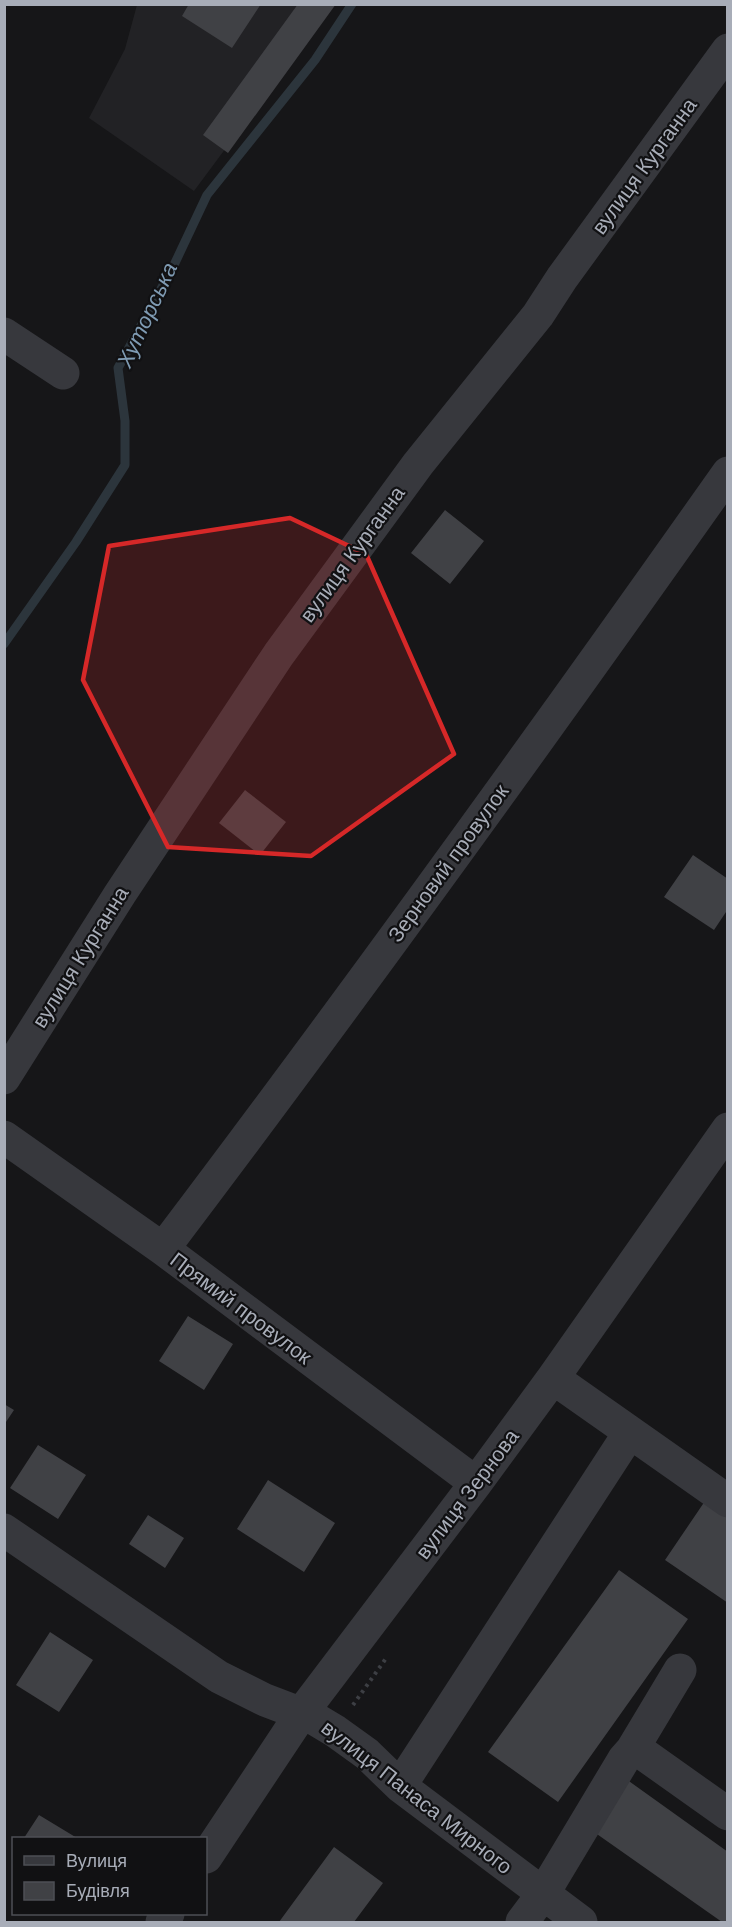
<svg xmlns="http://www.w3.org/2000/svg" width="732" height="1927" font-family="Arial,sans-serif">
<style>
.built{fill:#222225}
.lines{fill:none;stroke-linecap:round;stroke-linejoin:round}
.stream{stroke:#2c353c;stroke-width:9}
.building{fill:#404145}
.path{stroke:#3d3f44;stroke-width:4;stroke-dasharray:3 4.5;stroke-linecap:butt}
.minor{stroke:#37383d;stroke-width:33}
.marked{fill:#d62828;fill-opacity:0.2;stroke:#d62828;stroke-width:4.5;stroke-linejoin:round}
.labels{text-anchor:middle;dominant-baseline:central;stroke-width:4.5;stroke-linejoin:round;paint-order:stroke}
.street-label{font-size:21px;fill:#a8adb8;stroke:#111113}
.water-label{font-size:22px;font-style:italic;fill:#7f9bb3;stroke:#111113}
</style>
<rect width="100%" height="100%" fill="#161618"/>
<!-- built -->
<path class="built" d="M 137,5 L 332,5 L 194,191 L 89,118 L 125,49 Z"/>
<g class="lines">
<!-- stream -->
<path class="stream" d="M 4,644 L 76,542 L 125,465 L 125,421 L 118,368 L 174,265 L 207,195 L 315,60 L 352,4"/>
</g>
<!-- building -->
<path class="building" d="M 189,4 L 261,4 L 232,48 L 182,16 Z
M 298,4 L 336,4 L 228,153 L 203,135 Z
M 445,510 L 484,541 L 450,584 L 411,553 Z
M 245,790 L 286,822 L 260,855 L 219,823 Z
M 693,855 L 728,879 L 728,909 L 714,930 L 664,897 Z
M 188,1316 L 233,1344 L 204,1390 L 159,1361 Z
M 4,1404 L 14,1410 L 4,1425 Z
M 38,1445 L 86,1475 L 58,1519 L 10,1488 Z
M 268,1480 L 335,1523 L 304,1572 L 237,1529 Z
M 705,1501 L 728,1518 L 728,1603 L 665,1560 Z
M 148,1515 L 184,1538 L 165,1568 L 129,1544 Z
M 619,1570 L 688,1619 L 558,1802 L 488,1752 Z
M 50,1632 L 93,1660 L 59,1712 L 16,1685 Z
M 626,1779 L 728,1852 L 728,1922 L 722,1922 L 594,1832 Z
M 39,1815 L 77,1838 L 24,1838 Z
M 334,1847 L 383,1883 L 354,1922 L 279,1922 Z"/>
<g class="lines">
<!-- path -->
<path class="path" d="M 353,1705 L 387,1657"/>
<!-- minor -->
<path class="minor" d="M 4,334 L 63,373
M 4,1078 L 120,894 L 279,654 L 418,464 L 538,315 L 562,278 L 728,50
M 4,1137 L 163,1249 L 476,1483
M 163,1249 C 356,994 543,735 728,473
M 553,1378 L 728,1501
M 4,1530 L 219,1677 L 265,1700 L 315,1719 L 335,1731 L 367,1754 L 400,1786 L 581,1922
M 632,1750 L 680,1670
M 400,1786 L 630,1432
M 206,1857 L 301,1714 L 476,1483 L 553,1378 L 728,1129
M 162,1922 L 168,1914
M 522,1922 L 543,1894 L 624,1759 L 632,1750 L 642,1753 L 728,1814"/>
</g>
<!-- marked area -->
<path class="marked" d="M 290,518 L 366,554 L 454,754 L 311,856 L 168,847 L 83,680 L 109,546 Z"/>
<g class="labels">
<!-- street labels -->
<g class="street-label">
<text transform="translate(644 166) rotate(-54)">вулиця Курганна</text>
<text transform="translate(352 554) rotate(-54)">вулиця Курганна</text>
<text transform="translate(448 863) rotate(-54)">Зерновий провулок</text>
<text transform="translate(80 957) rotate(-58)">вулиця Курганна</text>
<text transform="translate(241 1308) rotate(37)">Прямий провулок</text>
<text transform="translate(467 1494) rotate(-53)">вулиця Зернова</text>
<text transform="translate(417 1797) rotate(38)">вулиця Панаса Мирного</text>
</g>
<!-- water labels -->
<g class="water-label">
<text transform="translate(147 315) rotate(-65)">Хуторська</text>
</g>
</g>
<!-- border -->
<rect width="732" height="1927" fill="none" stroke="#a8adb8" stroke-width="12"/>
<!-- legend -->
<rect x="12" y="1837" width="195" height="78" fill="#111113" stroke="#4d4f55" stroke-width="1.5"/>
<rect x="24" y="1856" width="30" height="9" fill="#37383d" stroke="#4d4f55" stroke-width="1.5"/>
<text x="66" y="1867" font-size="18" fill="#a8adb8">Вулиця</text>
<rect x="24" y="1882" width="30" height="18" fill="#404145" stroke="#4d4f55" stroke-width="1.5"/>
<text x="66" y="1897" font-size="18" fill="#a8adb8">Будівля</text>
</svg>
